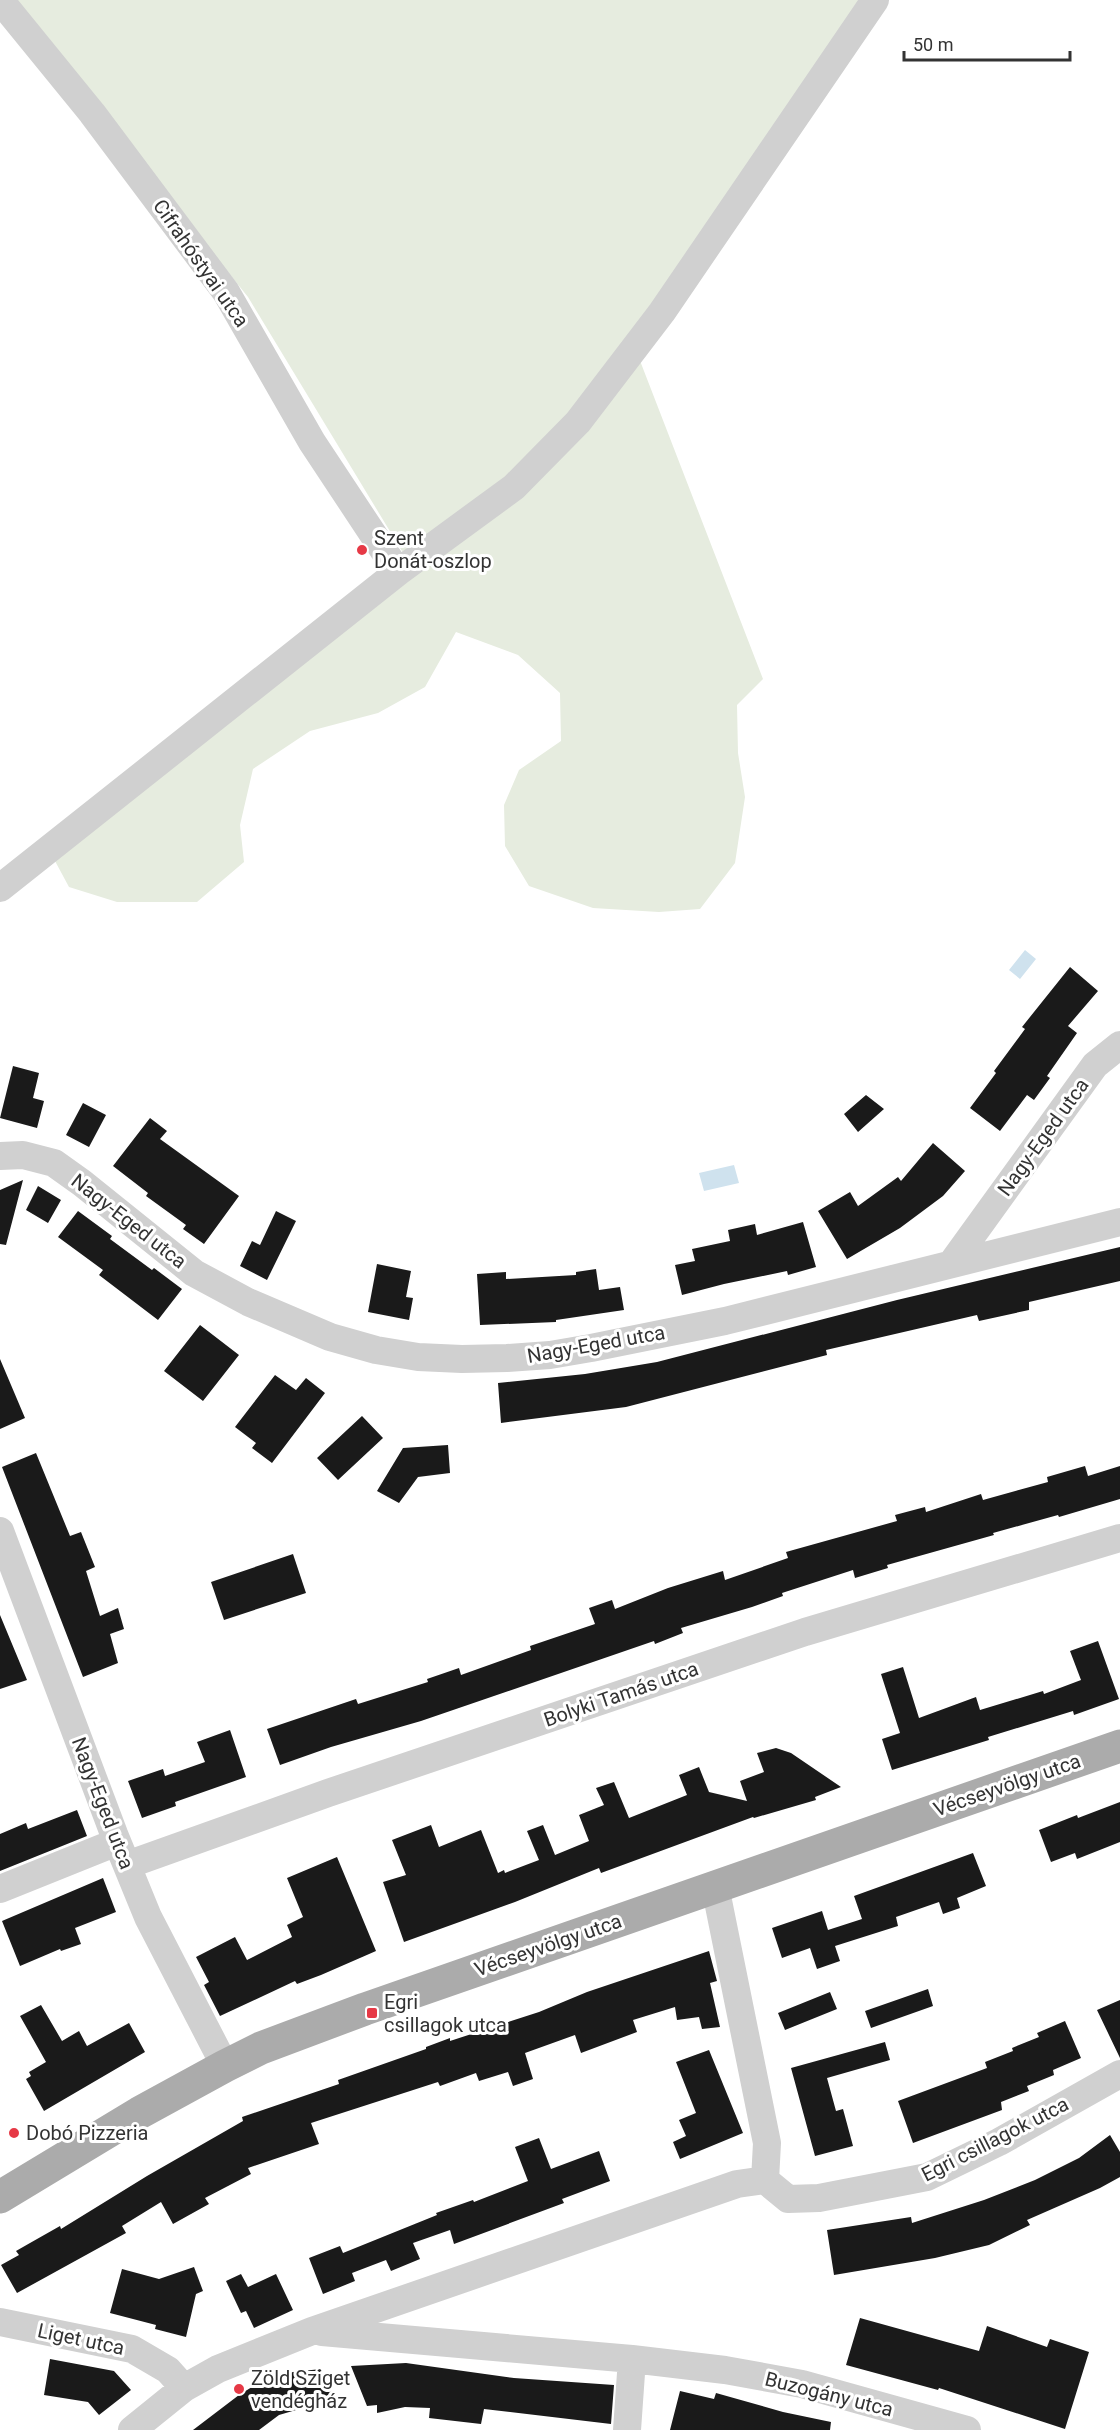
<svg xmlns="http://www.w3.org/2000/svg" width="1120" height="2430" font-family="Roboto,sans-serif">
<style>
.green{fill:#e6ecdf}
.water{fill:#cfe2ee}
.building{fill:#1a1a1a}
.lines{fill:none;stroke-linecap:round;stroke-linejoin:round}
.minor{stroke:#d0d0d0;stroke-width:28}
.major{stroke:#ababab;stroke-width:33}
.poi-dot{fill:#e63946;stroke:#fff;stroke-width:2}
.labels{text-anchor:middle;dominant-baseline:central;stroke-width:6;stroke-linejoin:round;paint-order:stroke}
.street-label{font-size:20px;fill:#333;stroke:#fff}
.poi-label{font-size:20px;fill:#333;stroke:#fff;text-anchor:start}
</style>
<rect width="100%" height="100%" fill="#fff"/>
<!-- green -->
<path class="green" d="M 9,0 L 869,0 L 632,340 L 763,679 L 737,705 L 738,753 L 745,797 L 735,863 L 700,909 L 659,912 L 593,908 L 529,886 L 505,846 L 504,805 L 519,770 L 561,741 L 560,693 L 518,655 L 456,632 L 425,687 L 378,713 L 310,731 L 253,769 L 240,825 L 244,862 L 197,902 L 117,902 L 69,887 L 55,861 L 411,566 L 248,297 Z"/>
<!-- water -->
<path class="water" d="M 1025,950 L 1036,959 L 1020,979 L 1009,970 Z
M 734,1165 L 739,1183 L 704,1191 L 699,1173 Z"/>
<!-- building -->
<path class="building" d="M 1070,967 L 1098,991 L 1068,1026 L 1077,1033 L 1047,1076 L 1050,1078 L 1034,1100 L 1027,1095 L 1000,1131 L 970,1108 L 996,1073 L 994,1071 L 1025,1029 L 1022,1027 Z
M 13,1066 L 39,1073 L 33,1098 L 44,1101 L 37,1128 L 0,1118 Z
M 866,1095 L 884,1109 L 858,1132 L 844,1114 Z
M 83,1103 L 106,1115 L 89,1147 L 66,1135 Z
M 150,1118 L 167,1131 L 160,1139 L 239,1196 L 204,1244 L 183,1229 L 186,1225 L 146,1196 L 148,1193 L 113,1166 Z
M 933,1143 L 965,1171 L 943,1196 L 900,1228 L 847,1259 L 818,1211 L 850,1192 L 858,1206 L 898,1177 L 901,1181 Z
M 23,1180 L 6,1245 L 0,1244 L 0,1190 Z
M 38,1186 L 61,1200 L 48,1223 L 26,1210 Z
M 78,1211 L 112,1236 L 110,1239 L 152,1270 L 154,1268 L 182,1289 L 158,1320 L 99,1275 L 103,1270 L 58,1237 Z
M 276,1211 L 296,1221 L 267,1280 L 240,1266 L 252,1241 L 260,1245 Z
M 803,1222 L 816,1267 L 788,1275 L 787,1271 L 724,1284 L 682,1295 L 675,1265 L 695,1261 L 692,1249 L 730,1241 L 728,1230 L 755,1224 L 757,1235 Z
M 1120,1247 L 1120,1281 L 1029,1302 L 1029,1310 L 979,1321 L 977,1315 L 826,1350 L 827,1355 L 626,1407 L 501,1423 L 498,1383 L 585,1374 L 657,1362 L 897,1300 Z
M 377,1264 L 411,1271 L 406,1297 L 413,1298 L 409,1320 L 368,1312 Z
M 596,1269 L 599,1290 L 620,1287 L 624,1310 L 556,1320 L 556,1322 L 480,1325 L 477,1274 L 506,1272 L 506,1279 L 576,1275 L 576,1272 Z
M 200,1325 L 239,1355 L 203,1401 L 164,1371 Z
M 0,1359 L 25,1418 L 0,1429 Z
M 275,1375 L 296,1390 L 306,1378 L 325,1393 L 272,1463 L 252,1448 L 256,1443 L 235,1427 Z
M 362,1416 L 383,1438 L 338,1480 L 317,1458 Z
M 448,1445 L 450,1473 L 418,1477 L 399,1503 L 377,1491 L 403,1448 Z
M 36,1453 L 70,1536 L 81,1532 L 95,1567 L 86,1571 L 100,1616 L 118,1608 L 124,1629 L 110,1634 L 118,1663 L 83,1677 L 2,1467 Z
M 1085,1466 L 1088,1476 L 1120,1466 L 1120,1499 L 1059,1517 L 1058,1515 L 993,1533 L 994,1535 L 887,1565 L 888,1568 L 855,1578 L 853,1570 L 782,1593 L 783,1596 L 752,1607 L 681,1628 L 683,1633 L 655,1644 L 654,1641 L 421,1721 L 331,1747 L 280,1765 L 267,1729 L 356,1699 L 358,1704 L 428,1682 L 427,1679 L 459,1668 L 461,1675 L 531,1650 L 530,1646 L 595,1624 L 589,1608 L 612,1600 L 615,1609 L 668,1588 L 723,1571 L 725,1580 L 788,1558 L 786,1552 L 897,1521 L 895,1515 L 925,1507 L 926,1512 L 981,1494 L 983,1500 L 1048,1482 L 1047,1477 Z
M 293,1554 L 306,1593 L 224,1620 L 211,1582 Z
M 0,1615 L 27,1680 L 0,1689 Z
M 1098,1641 L 1119,1699 L 1074,1715 L 1073,1711 L 988,1737 L 989,1740 L 892,1770 L 882,1739 L 900,1733 L 881,1674 L 903,1667 L 919,1718 L 976,1697 L 980,1710 L 1043,1691 L 1044,1694 L 1081,1680 L 1070,1651 Z
M 230,1730 L 246,1777 L 175,1802 L 176,1806 L 142,1818 L 128,1781 L 163,1769 L 165,1776 L 205,1762 L 197,1742 Z
M 776,1748 L 791,1753 L 841,1787 L 815,1797 L 816,1800 L 754,1818 L 753,1817 L 601,1873 L 599,1868 L 515,1902 L 404,1942 L 383,1882 L 406,1875 L 392,1840 L 431,1825 L 439,1847 L 481,1830 L 498,1873 L 504,1870 L 505,1873 L 539,1860 L 527,1831 L 543,1825 L 555,1855 L 589,1841 L 579,1815 L 604,1805 L 596,1788 L 614,1782 L 629,1818 L 687,1795 L 679,1775 L 699,1767 L 709,1792 L 747,1801 L 740,1781 L 764,1772 L 757,1753 Z
M 1120,1802 L 1120,1842 L 1077,1859 L 1075,1853 L 1051,1862 L 1039,1830 L 1077,1815 L 1078,1818 Z
M 77,1810 L 87,1836 L 0,1871 L 0,1834 L 26,1823 L 28,1829 Z
M 973,1853 L 986,1886 L 957,1898 L 960,1908 L 943,1914 L 939,1902 L 896,1917 L 898,1926 L 835,1946 L 840,1961 L 817,1969 L 810,1948 L 782,1958 L 772,1928 L 822,1911 L 828,1930 L 862,1919 L 854,1896 Z
M 337,1857 L 376,1951 L 321,1975 L 297,1984 L 295,1981 L 220,2016 L 204,1985 L 209,1982 L 196,1957 L 235,1937 L 247,1960 L 292,1937 L 287,1925 L 303,1917 L 287,1878 Z
M 103,1878 L 116,1912 L 75,1928 L 81,1944 L 61,1951 L 60,1949 L 20,1966 L 2,1921 Z
M 709,1951 L 717,1981 L 710,1983 L 720,2027 L 702,2029 L 699,2017 L 677,2020 L 675,2007 L 633,2020 L 637,2032 L 581,2053 L 575,2035 L 525,2053 L 533,2079 L 513,2086 L 508,2072 L 479,2081 L 476,2073 L 440,2086 L 438,2082 L 311,2123 L 319,2144 L 248,2168 L 251,2174 L 205,2198 L 209,2204 L 173,2224 L 161,2202 L 122,2226 L 126,2233 L 17,2293 L 1,2265 L 19,2255 L 16,2251 L 30,2243 L 60,2226 L 61,2229 L 147,2176 L 243,2121 L 242,2117 L 339,2084 L 338,2080 L 426,2049 L 426,2047 L 450,2038 L 450,2041 L 539,2012 L 587,1992 Z
M 928,1989 L 933,2006 L 871,2028 L 865,2011 Z
M 830,1992 L 837,2009 L 785,2030 L 778,2013 Z
M 1120,2000 L 1120,2058 L 1097,2010 Z
M 41,2005 L 62,2041 L 79,2031 L 87,2046 L 129,2023 L 145,2052 L 44,2111 L 26,2079 L 31,2076 L 29,2072 L 46,2062 L 20,2016 Z
M 1065,2021 L 1081,2058 L 1053,2070 L 1054,2075 L 1027,2086 L 1029,2091 L 1001,2102 L 1002,2110 L 913,2143 L 898,2101 L 987,2068 L 985,2062 L 1013,2051 L 1012,2048 L 1039,2037 L 1037,2033 Z
M 885,2042 L 890,2060 L 827,2078 L 836,2111 L 843,2109 L 853,2146 L 815,2156 L 791,2068 Z
M 709,2050 L 743,2133 L 680,2159 L 673,2142 L 686,2136 L 679,2120 L 696,2113 L 676,2062 Z
M 1110,2135 L 1120,2152 L 1120,2177 L 1100,2188 L 1027,2220 L 1030,2225 L 989,2245 L 935,2258 L 834,2275 L 827,2230 L 911,2217 L 912,2223 L 984,2200 L 1035,2180 L 1079,2158 Z
M 539,2138 L 551,2169 L 599,2151 L 610,2181 L 562,2199 L 564,2203 L 454,2244 L 450,2230 L 413,2243 L 420,2259 L 391,2271 L 386,2260 L 352,2273 L 355,2281 L 323,2294 L 309,2258 L 340,2246 L 343,2253 L 437,2215 L 436,2213 L 473,2200 L 474,2202 L 528,2181 L 515,2147 Z
M 194,2267 L 203,2291 L 196,2294 L 186,2337 L 155,2329 L 156,2325 L 110,2313 L 122,2269 L 159,2279 Z
M 241,2274 L 248,2287 L 276,2274 L 293,2310 L 254,2328 L 246,2311 L 241,2313 L 226,2281 Z
M 860,2318 L 979,2351 L 987,2326 L 1047,2347 L 1050,2339 L 1089,2352 L 1065,2429 L 939,2388 L 938,2390 L 846,2365 Z
M 50,2359 L 114,2371 L 131,2390 L 99,2415 L 88,2402 L 44,2395 Z
M 406,2363 L 514,2378 L 614,2385 L 611,2424 L 484,2409 L 481,2424 L 429,2418 L 430,2408 L 405,2407 L 377,2413 L 377,2405 L 367,2406 L 351,2366 Z
M 321,2369 L 339,2406 L 296,2410 L 279,2415 L 259,2430 L 193,2430 L 239,2395 L 263,2380 L 293,2372 Z
M 680,2391 L 714,2399 L 716,2393 L 783,2412 L 831,2422 L 830,2430 L 670,2430 Z"/>
<g class="lines">
<!-- minor -->
<path class="minor" d="M 0,0 L 92,113 L 226,292 L 312,442 L 398,572
M 0,888 L 398,572 L 514,487 L 578,422 L 662,312 L 875,0
M 0,1156 L 23,1155 L 54,1163 L 82,1183 L 194,1273 L 248,1302 L 330,1337 L 376,1350 L 418,1357 L 462,1359 L 507,1358 L 550,1355 L 591,1348 L 725,1321 L 1120,1222
M 952,1263 L 1095,1065 L 1120,1045
M 0,1531 L 114,1834 L 148,1917 L 225,2066
M 127,1865 L 328,1793 L 805,1632 L 1120,1538
M 715,1886 L 767,2143 L 765,2180
M 0,1889 L 117,1842
M 0,2322 L 132,2349 L 168,2370 L 184,2388
M 322,2332 L 632,2359 L 725,2370 L 802,2384 L 967,2430
M 132,2430 L 184,2388 L 218,2369 L 312,2331 L 737,2184 L 765,2180 L 788,2199 L 819,2198 L 927,2177 L 999,2142 L 1120,2074
M 627,2430 L 632,2359"/>
<!-- major -->
<path class="major" d="M 0,2197 L 139,2113 L 225,2066 L 261,2048 L 365,2009 L 1120,1746"/>
</g>
<!-- markers -->
<g class="poi-dot">
<circle cx="362" cy="550" r="6"/>
<rect x="366" y="2007" width="12" height="12" rx="3"/>
<circle cx="14" cy="2133" r="6"/>
<circle cx="239" cy="2389" r="6"/>
</g>
<g class="labels">
<!-- street labels -->
<g class="street-label">
<text transform="translate(201 263) rotate(55)">Cifrahóstyai utca</text>
<text transform="translate(1043 1137) rotate(-54)">Nagy-Eged utca</text>
<text transform="translate(129 1221) rotate(38)">Nagy-Eged utca</text>
<text transform="translate(596 1344) rotate(-10)">Nagy-Eged utca</text>
<text transform="translate(621 1694) rotate(-19)">Bolyki Tamás utca</text>
<text transform="translate(1007 1785) rotate(-19)">Vécseyvölgy utca</text>
<text transform="translate(103 1803) rotate(69)">Nagy-Eged utca</text>
<text transform="translate(548 1945) rotate(-19)">Vécseyvölgy utca</text>
<text transform="translate(995 2139) rotate(-27)">Egri csillagok utca</text>
<text transform="translate(81 2339) rotate(12)">Liget utca</text>
<text transform="translate(829 2394) rotate(14)">Buzogány utca</text>
</g>
<!-- poi labels -->
<g class="poi-label">
<text x="374" y="538">Szent<tspan x="374" dy="23">Donát-oszlop</tspan></text>
<text x="384" y="2002">Egri<tspan x="384" dy="23">csillagok utca</tspan></text>
<text x="26" y="2133">Dobó Pizzeria</text>
<text x="251" y="2378">Zöld Sziget<tspan x="251" dy="23">vendégház</tspan></text>
</g>
</g>
<!-- scale -->
<path d="M904 51v9h166v-9" fill="none" stroke="#333333" stroke-width="3"/>
<text x="913" y="51" font-size="18" fill="#333333" stroke="#ffffff" stroke-width="4.5" paint-order="stroke">50 m</text>
</svg>
